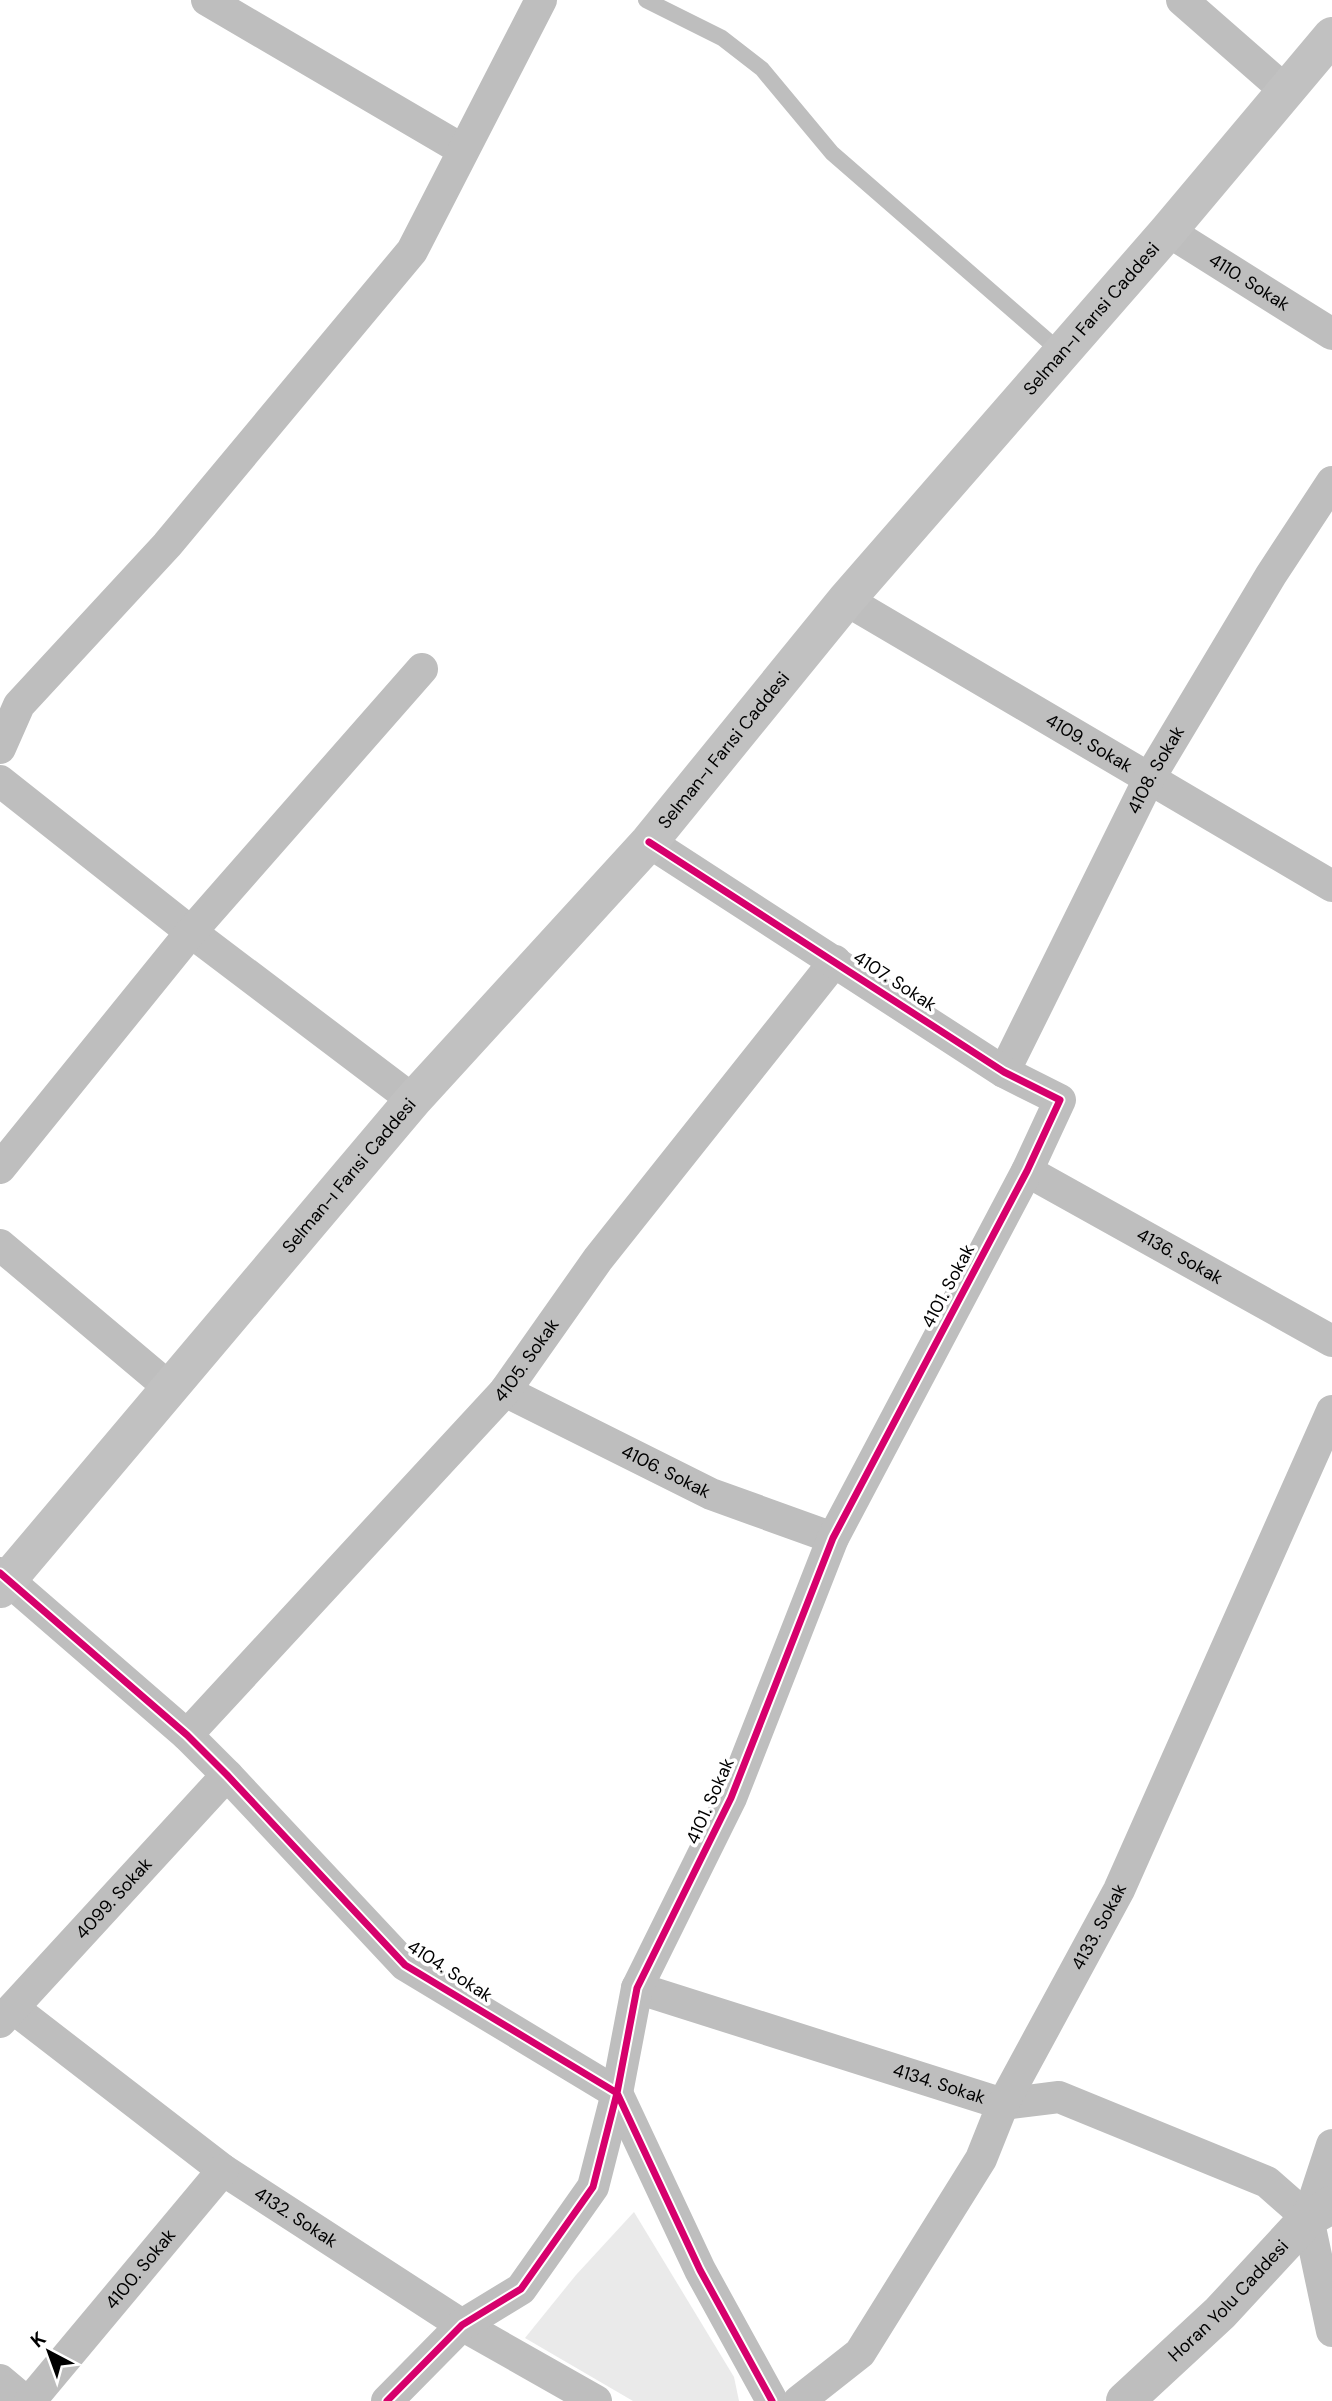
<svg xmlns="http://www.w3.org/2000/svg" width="1332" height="2401" font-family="'DM Sans',sans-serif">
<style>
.green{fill:#eaeaea}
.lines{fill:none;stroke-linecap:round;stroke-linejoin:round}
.service{stroke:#bebebe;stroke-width:16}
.minor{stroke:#bebebe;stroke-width:32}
.tertiary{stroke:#bebebe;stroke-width:38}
.secondary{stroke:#c1c1c1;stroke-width:38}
.cycleway-casing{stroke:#fff;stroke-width:11}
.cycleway{stroke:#d6006c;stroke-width:7}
.labels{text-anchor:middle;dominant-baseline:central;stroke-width:7;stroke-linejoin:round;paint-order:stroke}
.street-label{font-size:18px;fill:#000;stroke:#fff}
</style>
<rect width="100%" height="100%" fill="#fff"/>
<!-- green -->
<path class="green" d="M 634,2212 L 734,2377 L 739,2401 L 633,2401 L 525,2338 L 576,2275 Z"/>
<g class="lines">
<!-- service -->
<path class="service" d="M 646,0 L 722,38 L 762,69 L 832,153 L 1062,353"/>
<!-- minor -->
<g class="minor">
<path d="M 207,0 L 463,150"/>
<path d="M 1182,0 L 1286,91"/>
<path id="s1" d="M 1168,231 L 1332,334"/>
<path id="s2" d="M 846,600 L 1332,886"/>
<path d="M 0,748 L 19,705 L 167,545 L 412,251 L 541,0"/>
<path d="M 0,781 L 191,932 L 413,1100"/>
<path id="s3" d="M 1004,1072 L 1150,777 L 1271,575 L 1332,482"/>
<path d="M 0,1168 L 191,932 L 422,669"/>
<path id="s4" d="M 1027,1171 L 1332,1341"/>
<path d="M 0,1245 L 171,1389"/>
<path id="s5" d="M 505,1391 L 711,1494 L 833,1538"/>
<path d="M 0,1573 L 187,1735 L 227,1775 L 405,1965 L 617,2093 L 700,2270 L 772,2401"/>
<path id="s6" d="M 187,1735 L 505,1391 L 598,1259 L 835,961"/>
<path id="s7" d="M 637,1988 L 1003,2104 L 1059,2097 L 1267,2182 L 1308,2218"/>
<path id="s8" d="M 13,2008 L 223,2170 L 462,2325 L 596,2401"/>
<path id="s9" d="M 0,2022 L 227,1775"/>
<path d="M 1308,2218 L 1332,2331"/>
<path d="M 1308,2218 L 1332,2145"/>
<path d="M 0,2380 L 25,2401"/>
<path id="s10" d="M 30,2401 L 223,2170"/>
<path d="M 387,2401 L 462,2325 L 521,2289 L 593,2187 L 617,2093 L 637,1988 L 731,1798 L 833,1538 L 1027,1171 L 1060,1100 L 1004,1072 L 649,842"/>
<path id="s11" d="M 799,2401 L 860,2353 L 981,2159 L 1003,2104 L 1119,1890 L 1332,1411"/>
</g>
<!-- tertiary -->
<path class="tertiary" id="s12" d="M 1125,2401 L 1220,2313 L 1308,2218 L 1332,2205"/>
<!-- secondary -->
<path class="secondary" id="s13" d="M 0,1589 L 413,1100 L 649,842 L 846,600 L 1168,231 L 1332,36"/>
<defs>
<path id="cycleway" d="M 0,1573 L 187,1735 L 227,1775 L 405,1965 L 617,2093 L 700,2270 L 772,2401
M 387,2401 L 462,2325 L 521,2289 L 593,2187 L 617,2093 L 637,1988 L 731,1798 L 833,1538 L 1027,1171 L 1060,1100 L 1004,1072 L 649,842"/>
</defs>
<!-- cycleway casing -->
<use href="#cycleway" class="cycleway-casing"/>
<!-- cycleway -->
<use href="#cycleway" class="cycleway"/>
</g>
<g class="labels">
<!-- street labels -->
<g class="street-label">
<text stroke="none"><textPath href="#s1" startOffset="96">4110. Sokak</textPath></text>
<text stroke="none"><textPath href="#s13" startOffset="1675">Selman-ı Farısi Caddesi</textPath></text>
<text stroke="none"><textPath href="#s2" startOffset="282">4109. Sokak</textPath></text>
<text stroke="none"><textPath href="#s13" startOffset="1108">Selman-ı Farısi Caddesi</textPath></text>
<text stroke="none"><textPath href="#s3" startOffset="338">4108. Sokak</textPath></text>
<text transform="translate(895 981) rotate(33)">4107. Sokak</text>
<text stroke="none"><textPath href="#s13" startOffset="541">Selman-ı Farısi Caddesi</textPath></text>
<text stroke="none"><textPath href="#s4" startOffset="175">4136. Sokak</textPath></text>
<text transform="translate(948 1286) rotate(-62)">4101. Sokak</text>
<text stroke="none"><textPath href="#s6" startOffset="506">4105. Sokak</textPath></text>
<text stroke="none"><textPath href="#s5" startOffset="180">4106. Sokak</textPath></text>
<text transform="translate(710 1801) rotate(-66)">4101. Sokak</text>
<text stroke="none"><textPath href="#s9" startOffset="168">4099. Sokak</textPath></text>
<text stroke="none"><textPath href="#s11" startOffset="567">4133. Sokak</textPath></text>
<text transform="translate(450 1971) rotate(33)">4104. Sokak</text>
<text stroke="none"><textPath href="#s7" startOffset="317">4134. Sokak</textPath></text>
<text stroke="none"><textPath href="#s8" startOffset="352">4132. Sokak</textPath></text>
<text stroke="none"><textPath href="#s10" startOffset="172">4100. Sokak</textPath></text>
<text stroke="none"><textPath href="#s12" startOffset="144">Horan Yolu Caddesi</textPath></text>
</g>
</g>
<!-- north arrow -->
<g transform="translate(49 2352) rotate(319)" stroke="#ffffff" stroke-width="5" paint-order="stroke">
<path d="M0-5L12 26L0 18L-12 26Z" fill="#000000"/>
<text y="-10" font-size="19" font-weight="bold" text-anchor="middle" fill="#000000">K</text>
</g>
</svg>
